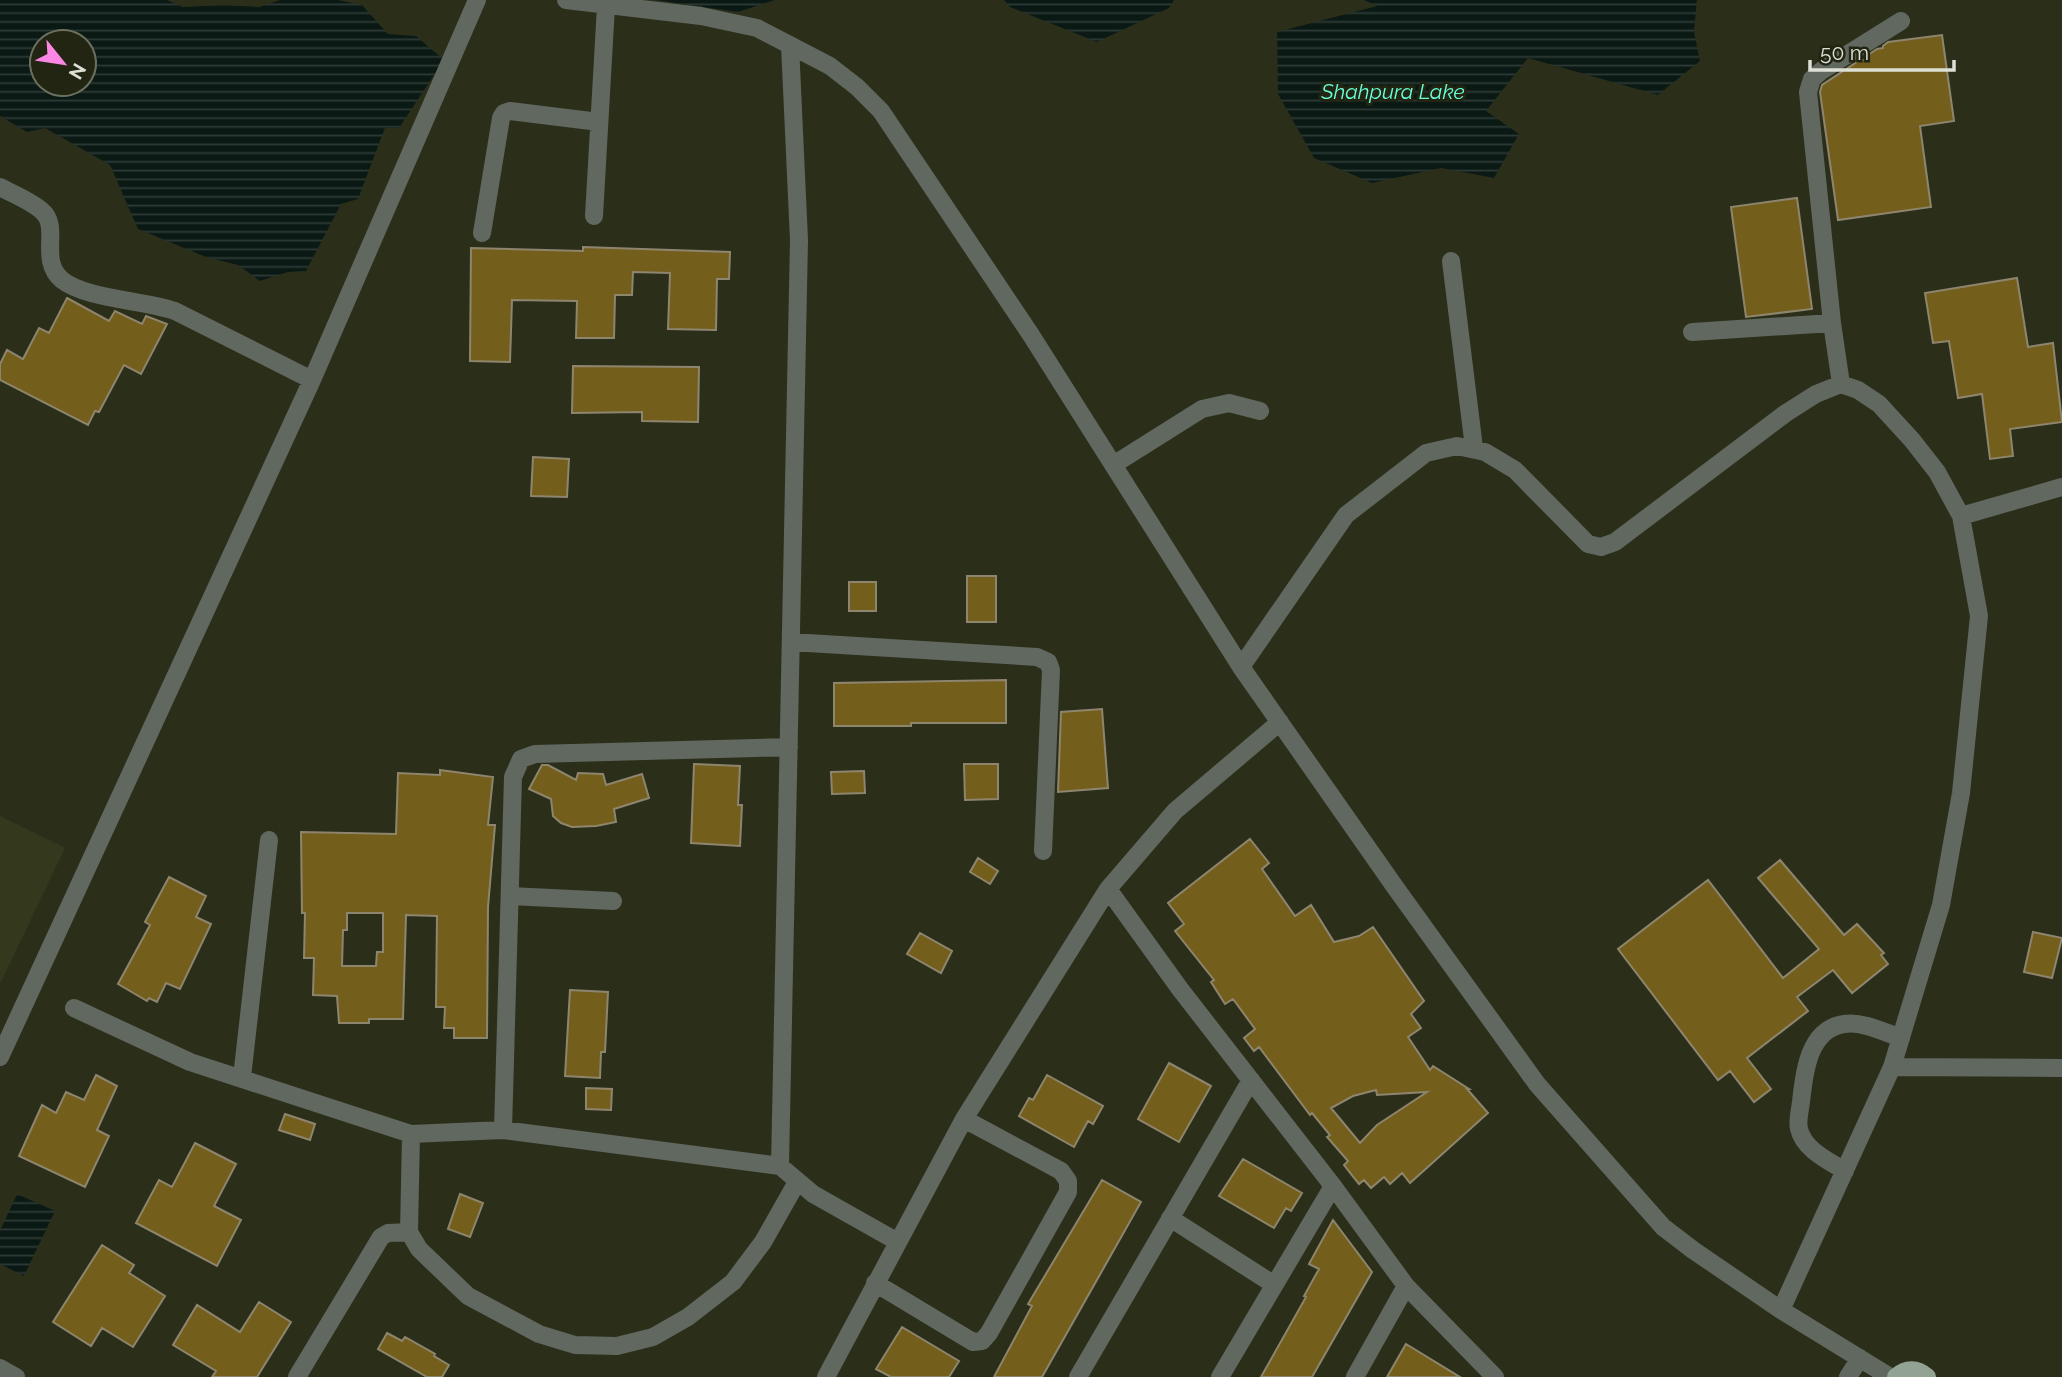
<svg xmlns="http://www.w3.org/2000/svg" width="2062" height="1377" font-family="Raleway,sans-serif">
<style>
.built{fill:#34391d}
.water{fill:url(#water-rules);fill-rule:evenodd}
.building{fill:#745e1b;stroke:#8e856e;stroke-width:2;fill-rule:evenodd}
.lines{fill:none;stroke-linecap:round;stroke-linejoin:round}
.minor{stroke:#606860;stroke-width:18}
.major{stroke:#92a393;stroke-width:18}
.labels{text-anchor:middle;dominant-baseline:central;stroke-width:6;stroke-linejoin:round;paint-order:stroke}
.water-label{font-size:21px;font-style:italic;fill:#67feda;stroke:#212511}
</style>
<defs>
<pattern id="water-rules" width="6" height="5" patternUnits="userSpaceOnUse" patternTransform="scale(1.75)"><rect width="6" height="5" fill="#0b1915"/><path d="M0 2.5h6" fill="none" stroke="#2e3a36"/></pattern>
</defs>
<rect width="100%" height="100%" fill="#2b2f1a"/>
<!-- built -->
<path class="built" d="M 0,816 L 65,848 L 0,984 Z"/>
<!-- water -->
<path class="water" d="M 0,0 L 167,0 L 183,7 L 224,5 L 259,7 L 280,0 L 338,0 L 362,5 L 388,34 L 416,36 L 444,60 L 399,128 L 385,128 L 358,199 L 341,204 L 306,271 L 288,272 L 260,281 L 238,265 L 206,257 L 138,229 L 110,165 L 45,128 L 27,132 L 0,116 ZM 42,42 L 84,42 L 84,84 L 42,84 Z
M 656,0 L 775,0 L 738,12 Z
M 1004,0 L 1174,0 L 1169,8 L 1097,42 L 1010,7 Z
M 1364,0 L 1697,0 L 1694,31 L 1700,61 L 1658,95 L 1528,58 L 1486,111 L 1519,134 L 1494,178 L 1441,168 L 1372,183 L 1314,158 L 1278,94 L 1277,32 L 1377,6 Z
M 17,1194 L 55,1211 L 24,1276 L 0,1264 L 0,1231 Z"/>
<!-- building -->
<path class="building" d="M 1942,35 L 1954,121 L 1920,126 L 1931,207 L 1838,220 L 1820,92 L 1822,85 L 1860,60 L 1865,60 L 1865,57 L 1877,49 L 1883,48 L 1883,46 L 1888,42 Z
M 1797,198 L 1812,309 L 1746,317 L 1731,207 Z
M 583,247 L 730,252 L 729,279 L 717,279 L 716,330 L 668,329 L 670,273 L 633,272 L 632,295 L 615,295 L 614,338 L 576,338 L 577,301 L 512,300 L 510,362 L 470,361 L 471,248 L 583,251 Z
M 2017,278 L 2028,347 L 2053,343 L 2062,422 L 2010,429 L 2013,456 L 1990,459 L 1982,394 L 1958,398 L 1949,341 L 1933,343 L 1925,293 Z
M 67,298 L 109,321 L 115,311 L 142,324 L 146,316 L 167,324 L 141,374 L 124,365 L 99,412 L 95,411 L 88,425 L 0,380 L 0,364 L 7,350 L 23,359 L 39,328 L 49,333 Z
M 573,366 L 699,367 L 698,422 L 642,421 L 642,412 L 572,413 Z
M 533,457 L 569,459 L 567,497 L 531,496 Z
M 967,576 L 996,576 L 996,622 L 967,622 Z
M 849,582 L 876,582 L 876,611 L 849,611 Z
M 1006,680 L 1006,723 L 911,723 L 911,726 L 834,726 L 834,683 Z
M 1102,709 L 1108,788 L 1058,792 L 1061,712 Z
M 694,764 L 740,766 L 738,805 L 742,805 L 740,846 L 691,843 Z
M 964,764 L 998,764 L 998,799 L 965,800 Z
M 542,765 L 548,765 L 576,780 L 578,773 L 603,774 L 606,785 L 642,774 L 649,798 L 614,809 L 616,822 L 596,826 L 572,827 L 561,823 L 553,816 L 551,799 L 529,789 Z
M 440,770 L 493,777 L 488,825 L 495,825 L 488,907 L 487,1038 L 454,1038 L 454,1028 L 444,1028 L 445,1007 L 436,1007 L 437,916 L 406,915 L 403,1019 L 369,1019 L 369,1023 L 339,1023 L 337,996 L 313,995 L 314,958 L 304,958 L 305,913 L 302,913 L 301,832 L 396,834 L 398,773 L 440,775 ZM 347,913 L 383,913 L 383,952 L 377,952 L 376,966 L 342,966 L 343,930 L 347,930 Z
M 864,771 L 865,793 L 832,794 L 831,772 Z
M 1250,839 L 1269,863 L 1262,869 L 1295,916 L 1311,905 L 1334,942 L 1359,936 L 1373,927 L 1424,1001 L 1411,1014 L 1421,1028 L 1408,1037 L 1430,1070 L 1433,1066 L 1469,1089 L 1467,1089 L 1488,1113 L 1410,1183 L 1402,1173 L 1390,1184 L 1384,1177 L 1371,1188 L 1364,1180 L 1359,1184 L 1344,1165 L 1348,1161 L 1327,1137 L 1330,1135 L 1312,1113 L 1310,1115 L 1259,1047 L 1254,1051 L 1244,1038 L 1255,1029 L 1233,999 L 1225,1004 L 1211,982 L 1214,980 L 1175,931 L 1184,924 L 1168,903 ZM 1376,1090 L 1377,1095 L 1427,1092 L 1377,1125 L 1360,1143 L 1331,1108 L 1353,1096 Z
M 978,858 L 998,871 L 990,884 L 970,872 Z
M 1780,860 L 1844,935 L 1857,924 L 1884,953 L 1881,955 L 1888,964 L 1852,993 L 1833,970 L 1797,997 L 1808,1011 L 1747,1058 L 1771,1089 L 1754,1102 L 1730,1071 L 1718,1080 L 1618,949 L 1708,880 L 1783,978 L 1819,949 L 1758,878 Z
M 169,877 L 206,896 L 196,917 L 211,924 L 180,989 L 166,983 L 157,1002 L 149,998 L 147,1001 L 118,984 L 150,925 L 145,922 Z
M 2033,932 L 2062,938 L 2052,978 L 2024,972 Z
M 920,933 L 952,951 L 941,973 L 907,954 Z
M 570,990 L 608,992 L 605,1052 L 601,1052 L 600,1078 L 565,1076 Z
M 1169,1063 L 1211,1086 L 1179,1142 L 1138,1119 Z
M 96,1075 L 117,1086 L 97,1130 L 109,1136 L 85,1187 L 19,1156 L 42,1105 L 56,1113 L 66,1092 L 84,1100 Z
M 1047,1075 L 1103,1106 L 1093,1124 L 1088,1121 L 1074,1147 L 1019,1116 L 1029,1098 L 1033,1100 Z
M 586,1088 L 612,1089 L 611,1110 L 586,1109 Z
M 285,1114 L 315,1124 L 310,1140 L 279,1130 Z
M 195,1143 L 236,1164 L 214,1206 L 241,1220 L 217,1266 L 136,1223 L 159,1180 L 172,1187 Z
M 1243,1159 L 1302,1193 L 1291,1211 L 1286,1208 L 1274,1228 L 1219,1196 Z
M 1102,1180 L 1141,1202 L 1042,1377 L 994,1377 L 1032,1306 L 1028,1304 Z
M 460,1194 L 483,1203 L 470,1237 L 448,1229 Z
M 1333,1220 L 1372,1272 L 1312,1377 L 1261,1377 L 1306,1297 L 1304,1296 L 1319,1269 L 1309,1264 Z
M 102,1245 L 134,1265 L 129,1273 L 165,1296 L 133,1347 L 102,1328 L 91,1346 L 53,1322 Z
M 259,1302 L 291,1322 L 257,1377 L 212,1377 L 216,1371 L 173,1345 L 197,1305 L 240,1332 Z
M 902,1327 L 959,1361 L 949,1377 L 891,1377 L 876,1369 Z
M 387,1333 L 402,1341 L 405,1337 L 435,1354 L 434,1356 L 449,1365 L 442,1377 L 427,1377 L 378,1349 Z
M 1406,1344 L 1460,1377 L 1387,1377 Z"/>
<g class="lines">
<!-- minor -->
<path class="minor" d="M 566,0 L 701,16 L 757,28 L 830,66 L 857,87 L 881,111 L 1031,335 L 1241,667 L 1395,887 L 1537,1084 L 1663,1227 L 1693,1250 L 1781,1310 L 1890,1377
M 790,45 L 799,240 L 780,1166 L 813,1194 L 898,1242
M 0,187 C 13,194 31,201 42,211 C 61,227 38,260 62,280 C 86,299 143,300 175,311 L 312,380
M 594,216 L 606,6
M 482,233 L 501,118 L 504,113 L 510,111 L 599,122
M 1451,261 L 1474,448
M 1692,332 L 1832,323
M 1841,384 L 1832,323 L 1808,92 L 1812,79 L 1821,71 L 1901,21
M 1113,465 L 1202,409 L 1229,403 L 1260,411
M 1961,516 L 2062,487
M 791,642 L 1037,657 L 1048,662 L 1051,670 L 1043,851
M 1241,667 L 1346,515 L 1426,453 L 1457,446 L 1485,452 L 1515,470 L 1588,544 L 1601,547 L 1615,542 L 1786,413 L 1816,394 L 1841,384 L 1858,390 L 1879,404 L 1912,440 L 1937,472 L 1961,516 L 1979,616 L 1961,793 L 1941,905 L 1892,1067 L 1781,1310
M 1108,889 L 1180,989 L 1333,1186 L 1406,1286 L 1495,1377
M 510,896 L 613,901
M 74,1008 L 190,1062 L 411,1134 L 503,1130 L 780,1166
M 0,1057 L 312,380 L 477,0
M 1892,1067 L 2062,1068
M 242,1077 L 269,840
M 503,1130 L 513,777 L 521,759 L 535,754 L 789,747
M 411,1134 L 409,1232 L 419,1249 L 468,1296 L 539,1334 L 575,1345 L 617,1346 L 653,1337 L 688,1317 L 733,1282 L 763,1242 L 797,1182
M 1845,1171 C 1829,1161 1804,1150 1799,1129 C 1797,1121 1800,1110 1801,1102 C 1804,1074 1808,1029 1844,1024 C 1862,1021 1884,1032 1901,1038
M 1170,1218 L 1273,1284
M 875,1283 L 973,1342 L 982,1341 L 989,1333 L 1068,1192 L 1068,1181 L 1061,1171 L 964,1119
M 0,1368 L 16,1377
M 297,1377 L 381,1237 L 388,1233 L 409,1232
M 826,1377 L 964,1119 L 1108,889 L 1175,811 L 1280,722
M 1078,1377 L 1251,1080
M 1220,1377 L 1333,1186
M 1355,1377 L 1406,1286
M 1848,1377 L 1860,1358"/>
<!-- major -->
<path class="major" d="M 1896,1377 C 1906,1368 1917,1368 1927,1377"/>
</g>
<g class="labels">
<!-- water labels -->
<g class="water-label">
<text x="1393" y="91">Shahpura Lake</text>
</g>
</g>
<!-- north arrow -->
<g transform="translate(63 63) rotate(120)"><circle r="33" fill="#212511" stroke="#6c705f" stroke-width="2"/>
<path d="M0-5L12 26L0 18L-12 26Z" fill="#fc86e4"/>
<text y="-10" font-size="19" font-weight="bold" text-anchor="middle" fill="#dde0d4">N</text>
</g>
<!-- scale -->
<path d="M1810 60v10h144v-10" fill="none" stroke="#dde0d4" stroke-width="3.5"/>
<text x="1820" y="60" font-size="21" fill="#dde0d4" stroke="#212511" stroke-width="5" paint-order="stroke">50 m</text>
</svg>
